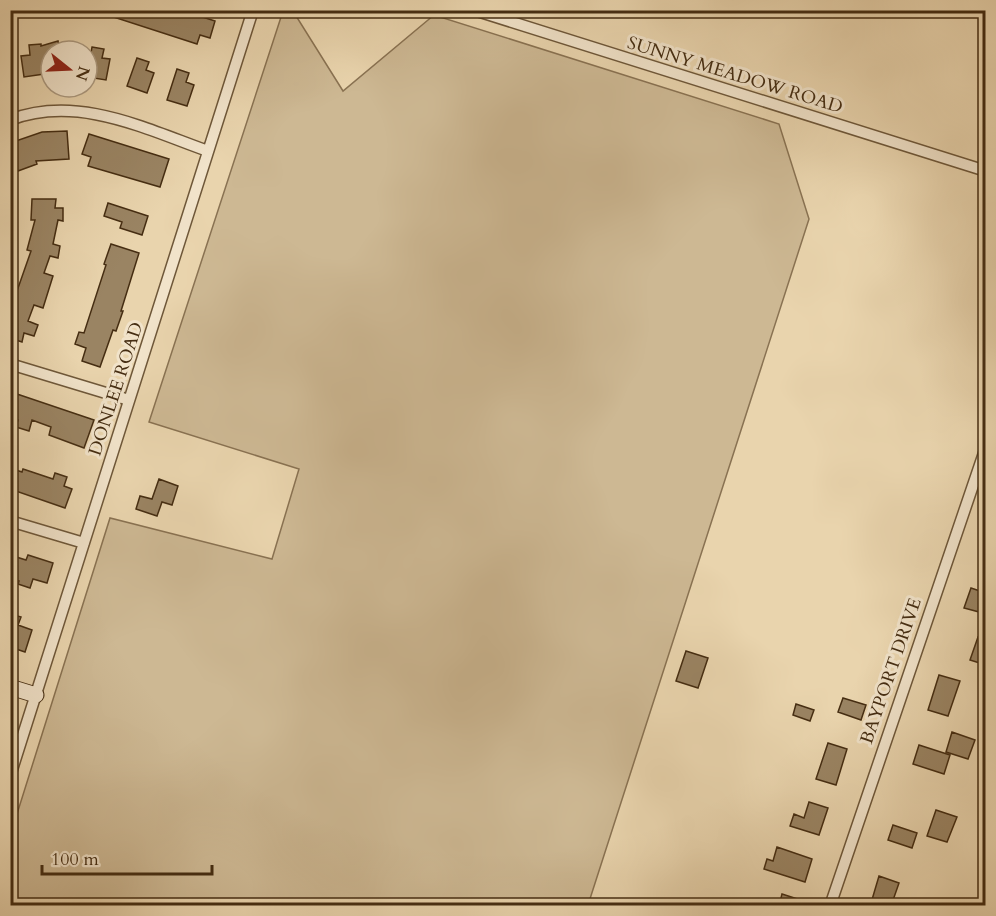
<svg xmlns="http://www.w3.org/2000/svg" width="996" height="916" font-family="Cardo,serif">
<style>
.green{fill:#cdb893;stroke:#897252;stroke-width:1.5}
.building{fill:#9a8463;stroke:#452d12;stroke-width:1.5}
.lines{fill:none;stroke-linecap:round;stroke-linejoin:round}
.street-casing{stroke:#6e5739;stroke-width:13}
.secondary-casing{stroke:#452d12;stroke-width:17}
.street{stroke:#f1e3ca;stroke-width:10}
.secondary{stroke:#f1e3ca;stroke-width:15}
.labels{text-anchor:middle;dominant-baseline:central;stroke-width:6;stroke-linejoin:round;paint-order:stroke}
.street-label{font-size:18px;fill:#452d12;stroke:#f1e3ca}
</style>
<rect width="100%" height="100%" fill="#e9d4ad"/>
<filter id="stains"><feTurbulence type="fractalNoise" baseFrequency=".00333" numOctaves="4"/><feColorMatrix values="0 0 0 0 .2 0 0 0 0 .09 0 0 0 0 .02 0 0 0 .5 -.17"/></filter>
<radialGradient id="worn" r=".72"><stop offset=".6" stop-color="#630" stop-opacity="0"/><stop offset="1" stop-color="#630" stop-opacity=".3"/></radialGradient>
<!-- green -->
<path class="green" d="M 283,11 L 293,11 L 343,91 L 434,15 L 779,124 L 809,219 L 588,905 L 11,905 L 11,833 L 110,518 L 272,559 L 299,469 L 149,422 Z"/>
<!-- building -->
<path class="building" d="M 98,10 L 191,10 L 190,13 L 215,21 L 210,38 L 200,35 L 197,44 L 98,12 Z
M 58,41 L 60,51 L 51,51 L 51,73 L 24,77 L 21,56 L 30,55 L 29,45 L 41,44 L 41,46 Z
M 92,47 L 104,49 L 102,58 L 110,59 L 106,80 L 87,77 Z
M 137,58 L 149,62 L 146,70 L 154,73 L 147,93 L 127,86 Z
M 177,69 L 189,73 L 186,82 L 194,85 L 187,106 L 167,100 Z
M 67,131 L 69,159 L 36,161 L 37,164 L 18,171 L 10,150 L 10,143 L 42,132 Z
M 89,134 L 169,159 L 160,187 L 88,166 L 91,157 L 82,154 Z
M 32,199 L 56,199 L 55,208 L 63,208 L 63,221 L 58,220 L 53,244 L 60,246 L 58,258 L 50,256 L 44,273 L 53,276 L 43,308 L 34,305 L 28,321 L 38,325 L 34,336 L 24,333 L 22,342 L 10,338 L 10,311 L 31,251 L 27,250 L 35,220 L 31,220 Z
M 108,203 L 148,216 L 142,235 L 120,228 L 122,222 L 104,216 Z
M 111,244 L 139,253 L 121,311 L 123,311 L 116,331 L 113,330 L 100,367 L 82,361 L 86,348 L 75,344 L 79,332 L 84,333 L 106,265 L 104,264 Z
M 17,394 L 94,420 L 84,448 L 49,435 L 51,427 L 32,420 L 29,431 L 16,427 L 18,420 L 10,418 L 10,414 Z
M 10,468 L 22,472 L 23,469 L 53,479 L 55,473 L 67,477 L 64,486 L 72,489 L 65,508 L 10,489 Z
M 159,479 L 178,486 L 172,505 L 162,502 L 157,516 L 136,509 L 140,496 L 152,499 Z
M 10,555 L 26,560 L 28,555 L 53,563 L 47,583 L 33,579 L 30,588 L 18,584 L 19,581 L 10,578 Z
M 971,588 L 986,593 L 986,605 L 983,613 L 964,608 Z
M 10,614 L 21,617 L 18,625 L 32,630 L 25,652 L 10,647 Z
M 978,637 L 986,640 L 986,665 L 970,660 Z
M 686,651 L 708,658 L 698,688 L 676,681 Z
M 939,675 L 960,681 L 948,716 L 928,710 Z
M 843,698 L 866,705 L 861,720 L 838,712 Z
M 796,704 L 814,710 L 810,721 L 793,715 Z
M 952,732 L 975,740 L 968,759 L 946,752 Z
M 828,743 L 847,749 L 836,785 L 816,779 Z
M 919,745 L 950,755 L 944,774 L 913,764 Z
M 809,802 L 828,808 L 819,835 L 790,826 L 794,814 L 804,818 Z
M 936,810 L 957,817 L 947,842 L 927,836 Z
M 893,825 L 917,833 L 912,848 L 888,840 Z
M 777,847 L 812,859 L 805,882 L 764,869 L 767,859 L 773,861 Z
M 879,876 L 899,883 L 891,906 L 878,906 L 871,903 Z
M 782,894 L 813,904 L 812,906 L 779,906 Z"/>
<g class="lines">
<defs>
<path id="street" d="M 474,10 L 986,171
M 10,120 C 77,94 146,129 208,151
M 10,364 L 129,400
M 10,521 L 84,543
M 10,776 L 253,10
M 830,906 L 986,447"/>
<path id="secondary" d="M 10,687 L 36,695"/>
</defs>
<!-- street casing -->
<use href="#street" class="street-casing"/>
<!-- secondary casing -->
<use href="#secondary" class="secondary-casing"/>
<!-- street -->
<use href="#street" class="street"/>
<!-- secondary -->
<use href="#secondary" class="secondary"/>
</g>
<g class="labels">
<!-- street labels -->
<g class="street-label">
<text transform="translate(735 75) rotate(17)">SUNNY MEADOW ROAD</text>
<text transform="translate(116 389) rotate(-72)">DONLEE ROAD</text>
<text transform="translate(891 671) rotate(-71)">BAYPORT DRIVE</text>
</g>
</g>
<!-- margin -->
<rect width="996" height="916" fill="none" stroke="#e9d4ad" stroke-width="36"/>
<rect x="12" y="12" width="972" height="892" fill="none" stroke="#452d12" stroke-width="3"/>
<rect x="18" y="18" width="960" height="880" fill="none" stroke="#452d12" stroke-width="1.5"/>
<!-- north arrow -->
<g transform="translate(69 69) rotate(108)"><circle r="28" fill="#f1e3ca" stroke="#ac9a80" stroke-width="1.5"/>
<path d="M0-4.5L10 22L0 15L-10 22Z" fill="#8f2418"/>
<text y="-9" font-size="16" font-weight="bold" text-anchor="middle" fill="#452d12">N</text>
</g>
<!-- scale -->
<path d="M42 865v9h170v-9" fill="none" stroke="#452d12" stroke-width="3"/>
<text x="51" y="865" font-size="18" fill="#452d12" stroke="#f1e3ca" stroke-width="4.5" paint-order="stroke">100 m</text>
<rect width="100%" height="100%" filter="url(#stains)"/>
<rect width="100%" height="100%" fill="url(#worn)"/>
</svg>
